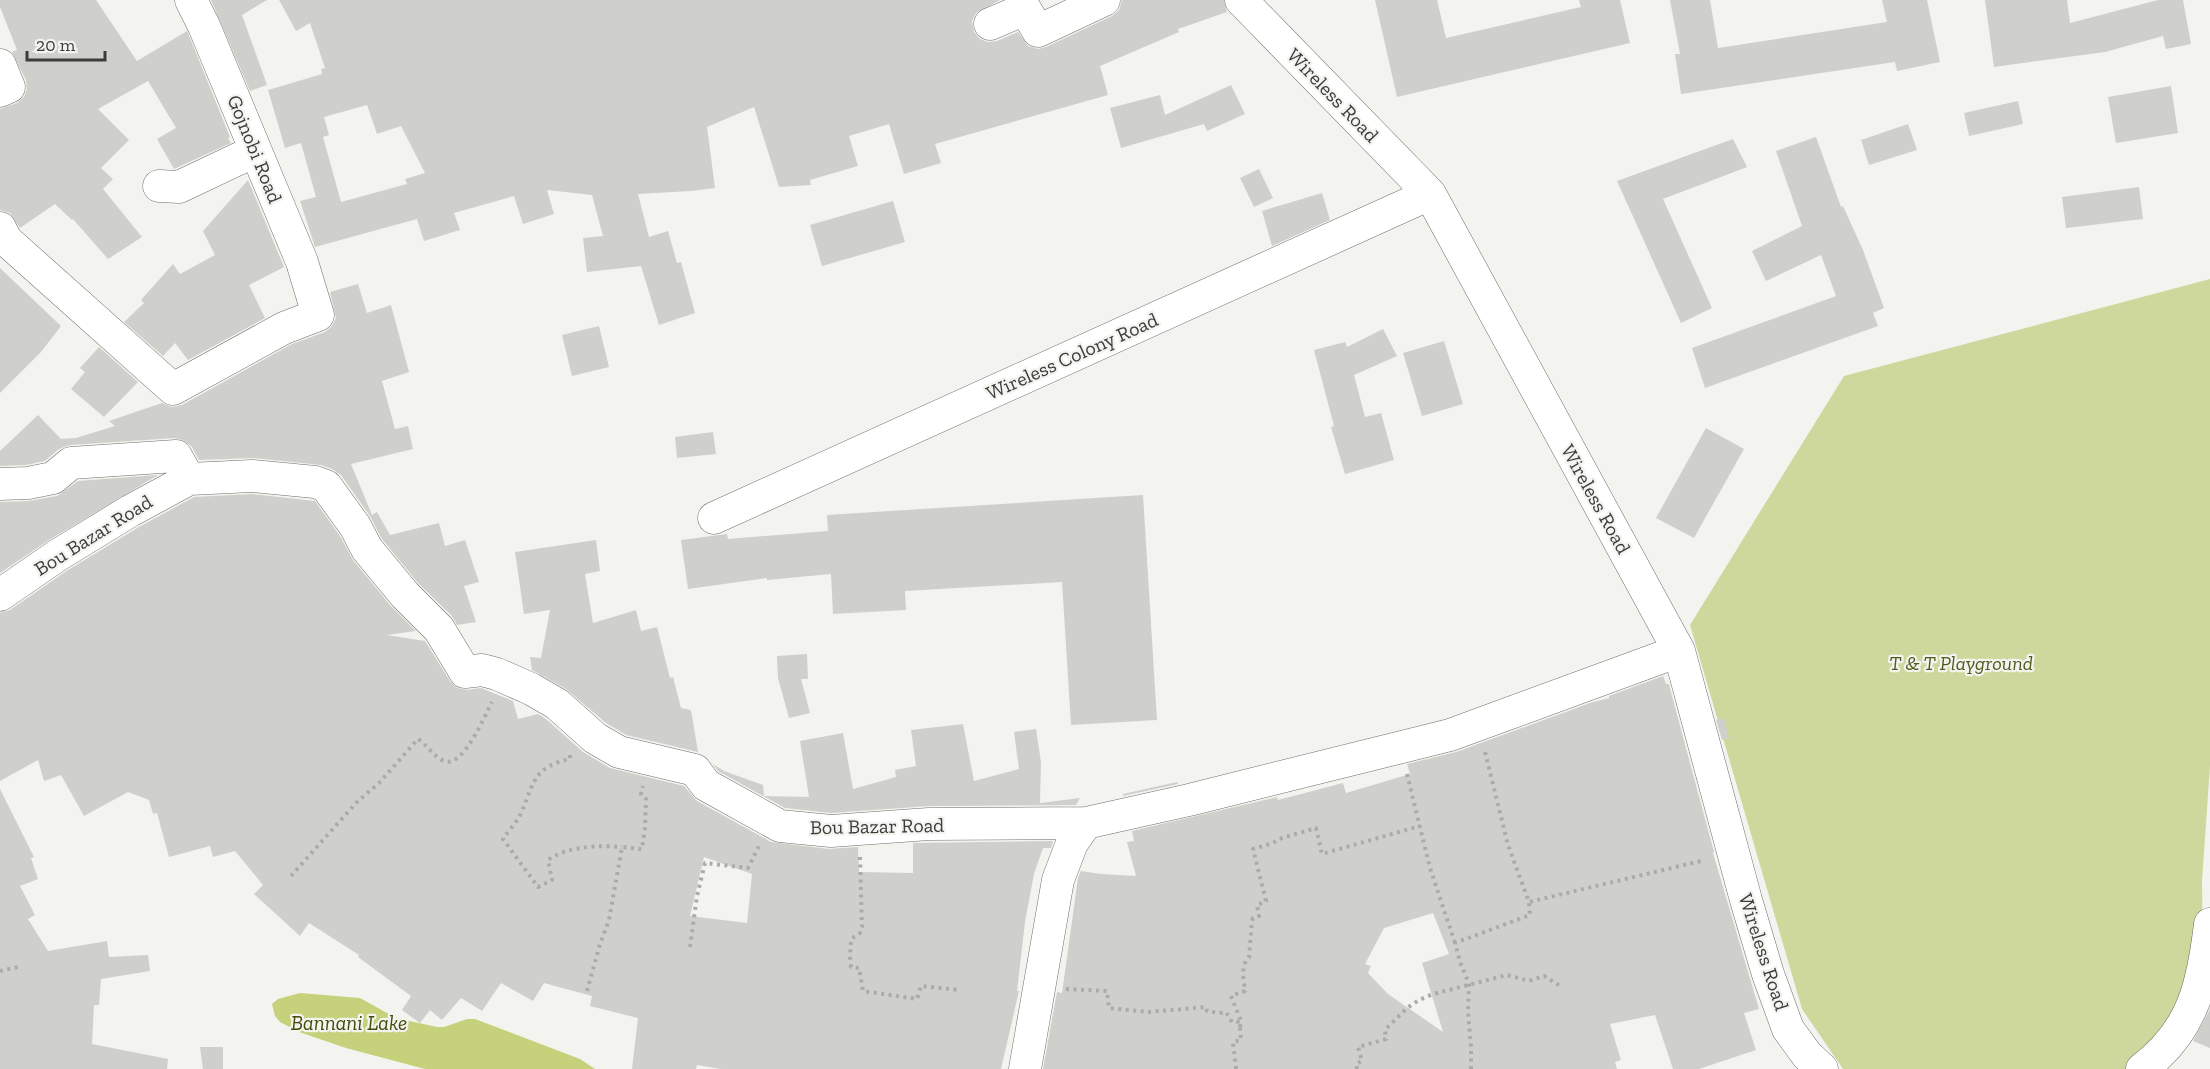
<svg xmlns="http://www.w3.org/2000/svg" width="2210" height="1069" font-family="'Zilla Slab',serif">
<style>
.green{fill:#cfd89c}
.water{fill:#c6d17c}
.building{fill:#cfd0cb;fill-rule:evenodd}
.lines{fill:none;stroke-linecap:round;stroke-linejoin:round}
.minor-casing{stroke:#6d6e6a;stroke-width:33}
.path{stroke:#ababa8;stroke-width:4;stroke-dasharray:3 4.5;stroke-linecap:butt}
.minor{stroke:#fff;stroke-width:32}
.labels{text-anchor:middle;dominant-baseline:central;stroke-width:4.5;stroke-linejoin:round;paint-order:stroke}
.street-label{font-size:20px;fill:#3c3c3a;stroke:#f3f4ef}
.park-label{font-size:20px;font-style:italic;fill:#545a1e;stroke:#f3f4ef}
.water-label{font-size:21px;font-style:italic;fill:#454b09;stroke:#f3f4ef}
</style>
<rect width="100%" height="100%" fill="#f3f4ef"/>
<!-- green -->
<path class="green" d="M 2210,279 L 2210,766 L 2202,881 L 2203,955 L 2142,1069 L 1843,1069 L 1802,1009 L 1690,625 L 1844,376 Z"/>
<!-- water -->
<path class="water" d="M 300,993 L 360,998 L 396,1018 L 437,1027 L 444,1027 L 467,1019 L 475,1019 L 580,1059 L 595,1069 L 425,1069 L 346,1048 L 299,1032 L 280,1022 L 275,1016 L 272,1004 L 278,999 Z"/>
<!-- building -->
<path class="building" d="M 0,0 L 96,0 L 137,61 L 187,31 L 188,33 L 230,137 L 228,138 L 231,143 L 174,169 L 157,139 L 176,128 L 148,81 L 98,109 L 129,140 L 101,168 L 113,179 L 103,189 L 142,237 L 108,259 L 73,219 L 72,220 L 55,204 L 20,228 L 10,213 L 0,210 L 0,109 L 17,103 L 24,97 L 27,89 L 26,80 L 12,52 L 17,50 L 0,7 Z
M 211,0 L 267,0 L 242,15 L 267,85 L 250,91 Z
M 279,0 L 1000,0 L 976,13 L 972,21 L 974,32 L 980,39 L 988,42 L 997,41 L 1018,32 L 1028,46 L 1038,49 L 1046,47 L 1112,16 L 1119,10 L 1122,0 L 1224,0 L 1227,12 L 1178,29 L 1179,32 L 1100,66 L 1108,95 L 935,144 L 941,163 L 904,174 L 889,124 L 849,136 L 858,166 L 810,180 L 811,185 L 779,187 L 754,107 L 707,127 L 715,188 L 691,191 L 638,194 L 649,237 L 668,231 L 677,263 L 681,262 L 695,313 L 659,325 L 641,266 L 587,272 L 583,238 L 603,236 L 592,195 L 547,190 L 554,214 L 523,224 L 514,196 L 454,213 L 460,230 L 424,241 L 417,219 L 315,247 L 300,201 L 316,197 L 301,143 L 285,148 L 268,90 L 322,74 L 321,69 L 325,68 L 310,23 L 296,31 ZM 367,105 L 377,134 L 401,126 L 425,173 L 405,179 L 407,184 L 341,202 L 323,137 L 329,135 L 324,117 Z
M 1375,0 L 1437,0 L 1446,38 L 1581,7 L 1579,0 L 1620,0 L 1630,43 L 1397,97 Z
M 1670,0 L 1710,0 L 1718,48 L 1887,22 L 1882,0 L 1927,0 L 1940,62 L 1897,71 L 1895,62 L 1681,94 L 1675,54 L 1680,54 Z
M 1985,0 L 2067,0 L 2070,23 L 2158,0 L 2183,0 L 2191,44 L 2166,49 L 2163,36 L 2105,52 L 1994,67 Z
M 1231,85 L 1245,114 L 1207,131 L 1204,124 L 1121,148 L 1110,108 L 1160,95 L 1165,115 Z
M 2171,86 L 2178,133 L 2116,143 L 2108,97 Z
M 2018,101 L 2023,124 L 1969,136 L 1964,113 Z
M 1908,124 L 1917,150 L 1869,165 L 1861,140 Z
M 1816,137 L 1841,207 L 1843,206 L 1863,250 L 1884,308 L 1873,313 L 1878,326 L 1705,388 L 1692,348 L 1836,296 L 1821,255 L 1766,281 L 1752,251 L 1802,226 L 1776,151 Z
M 1733,139 L 1747,167 L 1663,199 L 1712,308 L 1681,323 L 1617,181 Z
M 1259,169 L 1273,198 L 1254,207 L 1240,178 Z
M 248,180 L 284,267 L 249,285 L 265,318 L 188,360 L 175,343 L 163,356 L 124,322 L 144,303 L 141,300 L 173,264 L 180,274 L 215,255 L 203,231 Z
M 2139,187 L 2143,219 L 2066,228 L 2062,197 Z
M 1322,193 L 1330,220 L 1272,246 L 1262,211 Z
M 893,201 L 905,242 L 822,266 L 810,225 Z
M 0,268 L 61,326 L 41,352 L 0,393 Z
M 358,284 L 367,313 L 391,305 L 409,372 L 382,381 L 395,429 L 408,426 L 413,449 L 351,464 L 372,515 L 377,512 L 390,535 L 439,523 L 445,546 L 465,540 L 479,582 L 464,586 L 476,622 L 457,625 L 452,616 L 418,583 L 382,539 L 370,516 L 341,475 L 332,469 L 321,465 L 254,458 L 199,460 L 192,447 L 185,441 L 175,438 L 70,445 L 59,449 L 45,461 L 26,465 L 0,466 L 0,451 L 38,415 L 61,439 L 76,438 L 115,426 L 109,421 L 162,403 L 172,407 L 182,405 L 292,344 L 325,332 L 332,326 L 336,318 L 330,292 Z
M 599,326 L 609,367 L 572,376 L 562,335 Z
M 1383,329 L 1397,356 L 1354,375 L 1365,417 L 1381,413 L 1394,460 L 1345,474 L 1331,427 L 1334,426 L 1314,350 L 1345,342 L 1347,347 Z
M 1444,341 L 1463,404 L 1422,416 L 1403,353 Z
M 99,347 L 138,382 L 104,417 L 71,389 L 85,372 L 80,368 Z
M 1706,428 L 1744,449 L 1694,538 L 1656,518 Z
M 713,432 L 716,454 L 677,458 L 675,437 Z
M 158,475 L 49,540 L 0,573 L 0,502 L 29,501 L 57,496 L 78,481 Z
M 252,494 L 315,501 L 340,536 L 353,560 L 391,606 L 416,631 L 387,635 L 425,641 L 450,681 L 457,688 L 467,690 L 481,688 L 513,701 L 518,719 L 538,714 L 546,719 L 583,752 L 610,768 L 684,786 L 697,801 L 771,842 L 829,849 L 858,847 L 859,872 L 913,873 L 913,843 L 1053,841 L 1051,848 L 1043,848 L 1034,874 L 1025,922 L 1017,991 L 1019,991 L 1001,1069 L 721,1069 L 697,1065 L 696,1069 L 632,1069 L 638,1018 L 590,1006 L 592,996 L 544,983 L 533,1001 L 501,983 L 482,1011 L 461,998 L 442,1020 L 430,1010 L 420,1023 L 402,1010 L 411,996 L 358,957 L 359,955 L 309,923 L 300,936 L 254,894 L 263,885 L 235,851 L 213,857 L 210,846 L 169,857 L 157,813 L 153,814 L 149,800 L 128,792 L 84,816 L 61,775 L 44,781 L 38,760 L 0,781 L 0,613 L 10,610 L 68,570 L 139,527 L 194,497 ZM 704,857 L 752,874 L 747,923 L 690,916 Z
M 1143,495 L 1157,720 L 1071,725 L 1062,582 L 905,591 L 906,610 L 833,614 L 831,574 L 767,580 L 767,578 L 688,589 L 681,540 L 727,534 L 728,539 L 828,531 L 827,515 Z
M 596,540 L 600,571 L 585,574 L 593,623 L 636,610 L 641,631 L 657,627 L 670,678 L 673,677 L 681,708 L 691,710 L 698,752 L 626,735 L 606,723 L 566,689 L 532,670 L 530,657 L 541,658 L 550,610 L 524,614 L 515,552 Z
M 807,654 L 808,679 L 801,679 L 810,713 L 789,718 L 778,678 L 777,656 Z
M 1663,676 L 1666,684 L 1669,684 L 1672,696 L 1714,852 L 1713,853 L 1759,1009 L 1744,1013 L 1756,1050 L 1699,1069 L 1673,1069 L 1655,1015 L 1610,1024 L 1621,1060 L 1615,1062 L 1617,1069 L 1043,1069 L 1057,992 L 1062,993 L 1078,878 L 1081,871 L 1101,874 L 1136,876 L 1127,842 L 1134,841 L 1132,831 L 1277,797 L 1278,800 L 1343,783 L 1346,793 L 1410,774 L 1407,764 L 1456,752 L 1590,703 L 1609,698 L 1609,696 ZM 1433,913 L 1449,954 L 1422,963 L 1443,1032 L 1388,994 L 1368,973 L 1371,966 L 1365,964 L 1384,928 Z
M 1724,718 L 1729,738 L 1722,740 L 1716,720 Z
M 963,724 L 974,781 L 1019,769 L 1014,732 L 1036,729 L 1041,762 L 1040,803 L 1080,798 L 1076,805 L 929,806 L 831,813 L 785,808 L 718,771 L 713,764 L 724,771 L 763,785 L 764,796 L 809,797 L 800,741 L 843,733 L 853,789 L 896,777 L 895,770 L 916,766 L 911,730 Z
M 1177,782 L 1178,784 L 1123,796 L 1123,794 Z
M 0,789 L 34,857 L 31,858 L 38,879 L 20,886 L 35,915 L 28,919 L 48,951 L 107,941 L 109,957 L 148,955 L 150,971 L 101,979 L 99,1005 L 94,1005 L 92,1044 L 168,1059 L 167,1069 L 0,1069 Z
M 2210,1009 L 2210,1048 L 2193,1041 Z
M 200,1047 L 223,1047 L 223,1069 L 203,1069 Z"/>
<g class="lines">
<defs>
<path id="minor" d="M 1241,0 L 1430,194 L 1679,651 L 1746,900 L 1768,974 L 1788,1029 L 1807,1055 L 1822,1069
M 990,24 L 1025,9 L 1038,31 L 1104,0
M 0,65 L 9,87 L 0,91
M 159,186 L 179,187 L 255,151
M 0,228 L 6,240 L 173,389 L 284,328 L 318,315 L 302,262 L 204,26 L 191,0
M 0,484 L 28,483 L 53,478 L 71,463 L 176,456 L 189,479
M 714,518 L 1430,194
M 0,595 L 58,555 L 130,511 L 189,479 L 252,476 L 315,482 L 326,486 L 355,526 L 367,549 L 405,595 L 439,629 L 465,672 L 482,670 L 497,674 L 531,689 L 557,704 L 595,738 L 619,752 L 695,770 L 706,785 L 780,826 L 831,831 L 929,824 L 1086,823
M 1025,1069 L 1058,880 L 1072,843 L 1086,823 L 1189,800 L 1450,735 L 1679,651
M 2142,1069 C 2193,1031 2203,984 2210,924"/>
</defs>
<!-- minor casing -->
<use href="#minor" class="minor-casing"/>
<!-- path -->
<path class="path" d="M 1485,752 L 1508,845 L 1529,902 L 1705,860
M 570,755 L 570,759 C 535,767 535,779 522,811 C 518,821 509,830 503,839 L 538,887 L 552,880 L 548,860 C 568,846 599,845 622,847
M 1407,774 L 1430,868 L 1455,943
M 860,857 L 862,927 L 860,933 L 851,939 L 850,957 L 851,967 L 859,968 L 863,991 L 917,999 L 921,986 L 960,990
M 291,876 L 356,803 L 379,783 L 418,739 C 427,745 433,756 444,761 C 463,769 485,715 492,702
M 690,947 L 697,896 L 705,863 L 748,868 L 759,846
M 0,971 L 22,966
M 1066,989 L 1107,991 L 1109,1008 L 1148,1012 L 1206,1007 L 1207,1011 L 1219,1013 L 1226,1012 L 1232,1022 L 1238,1022 L 1240,1027 L 1241,1040 L 1233,1042 L 1236,1069
M 587,991 L 600,944 L 609,920 L 622,847 L 642,849 L 645,828 L 646,799 L 641,794 L 643,786
M 1240,1027 L 1241,1021 L 1231,996 L 1245,991 C 1244,980 1240,966 1249,957 L 1252,921 L 1253,918 L 1259,916 L 1257,905 L 1266,901 L 1253,849 L 1273,843 L 1279,839 L 1316,828 L 1322,854 L 1420,826
M 1357,1069 L 1356,1064 L 1362,1061 L 1358,1047 L 1386,1039 L 1385,1030 L 1407,1008 L 1419,1000 L 1433,994 L 1507,975 L 1529,981 L 1544,976 L 1560,986
M 1471,1069 L 1471,1047 L 1468,1012 L 1469,984 L 1460,962 L 1455,943 L 1530,915 L 1529,902"/>
<!-- minor -->
<use href="#minor" class="minor"/>
</g>
<g class="labels">
<!-- street labels -->
<g class="street-label">
<text transform="translate(1333 95) rotate(46)">Wireless Road</text>
<text transform="translate(255 149) rotate(68)">Gojnobi Road</text>
<text transform="translate(1072 356) rotate(-24)">Wireless Colony Road</text>
<text transform="translate(1596 499) rotate(61)">Wireless Road</text>
<text transform="translate(93 535) rotate(-32)">Bou Bazar Road</text>
<text transform="translate(877 826) rotate(-1)">Bou Bazar Road</text>
<text transform="translate(1764 952) rotate(72)">Wireless Road</text>
</g>
<!-- park labels -->
<g class="park-label">
<text x="1961" y="663">T &amp; T Playground</text>
</g>
<!-- water labels -->
<g class="water-label">
<text x="349" y="1022">Bannani Lake</text>
</g>
</g>
<!-- scale -->
<path d="M27 51v9h78v-9" fill="none" stroke="#3c3c3a" stroke-width="3"/>
<text x="36" y="51" font-size="18" fill="#3c3c3a" stroke="#f3f4ef" stroke-width="4.5" paint-order="stroke">20 m</text>
</svg>
